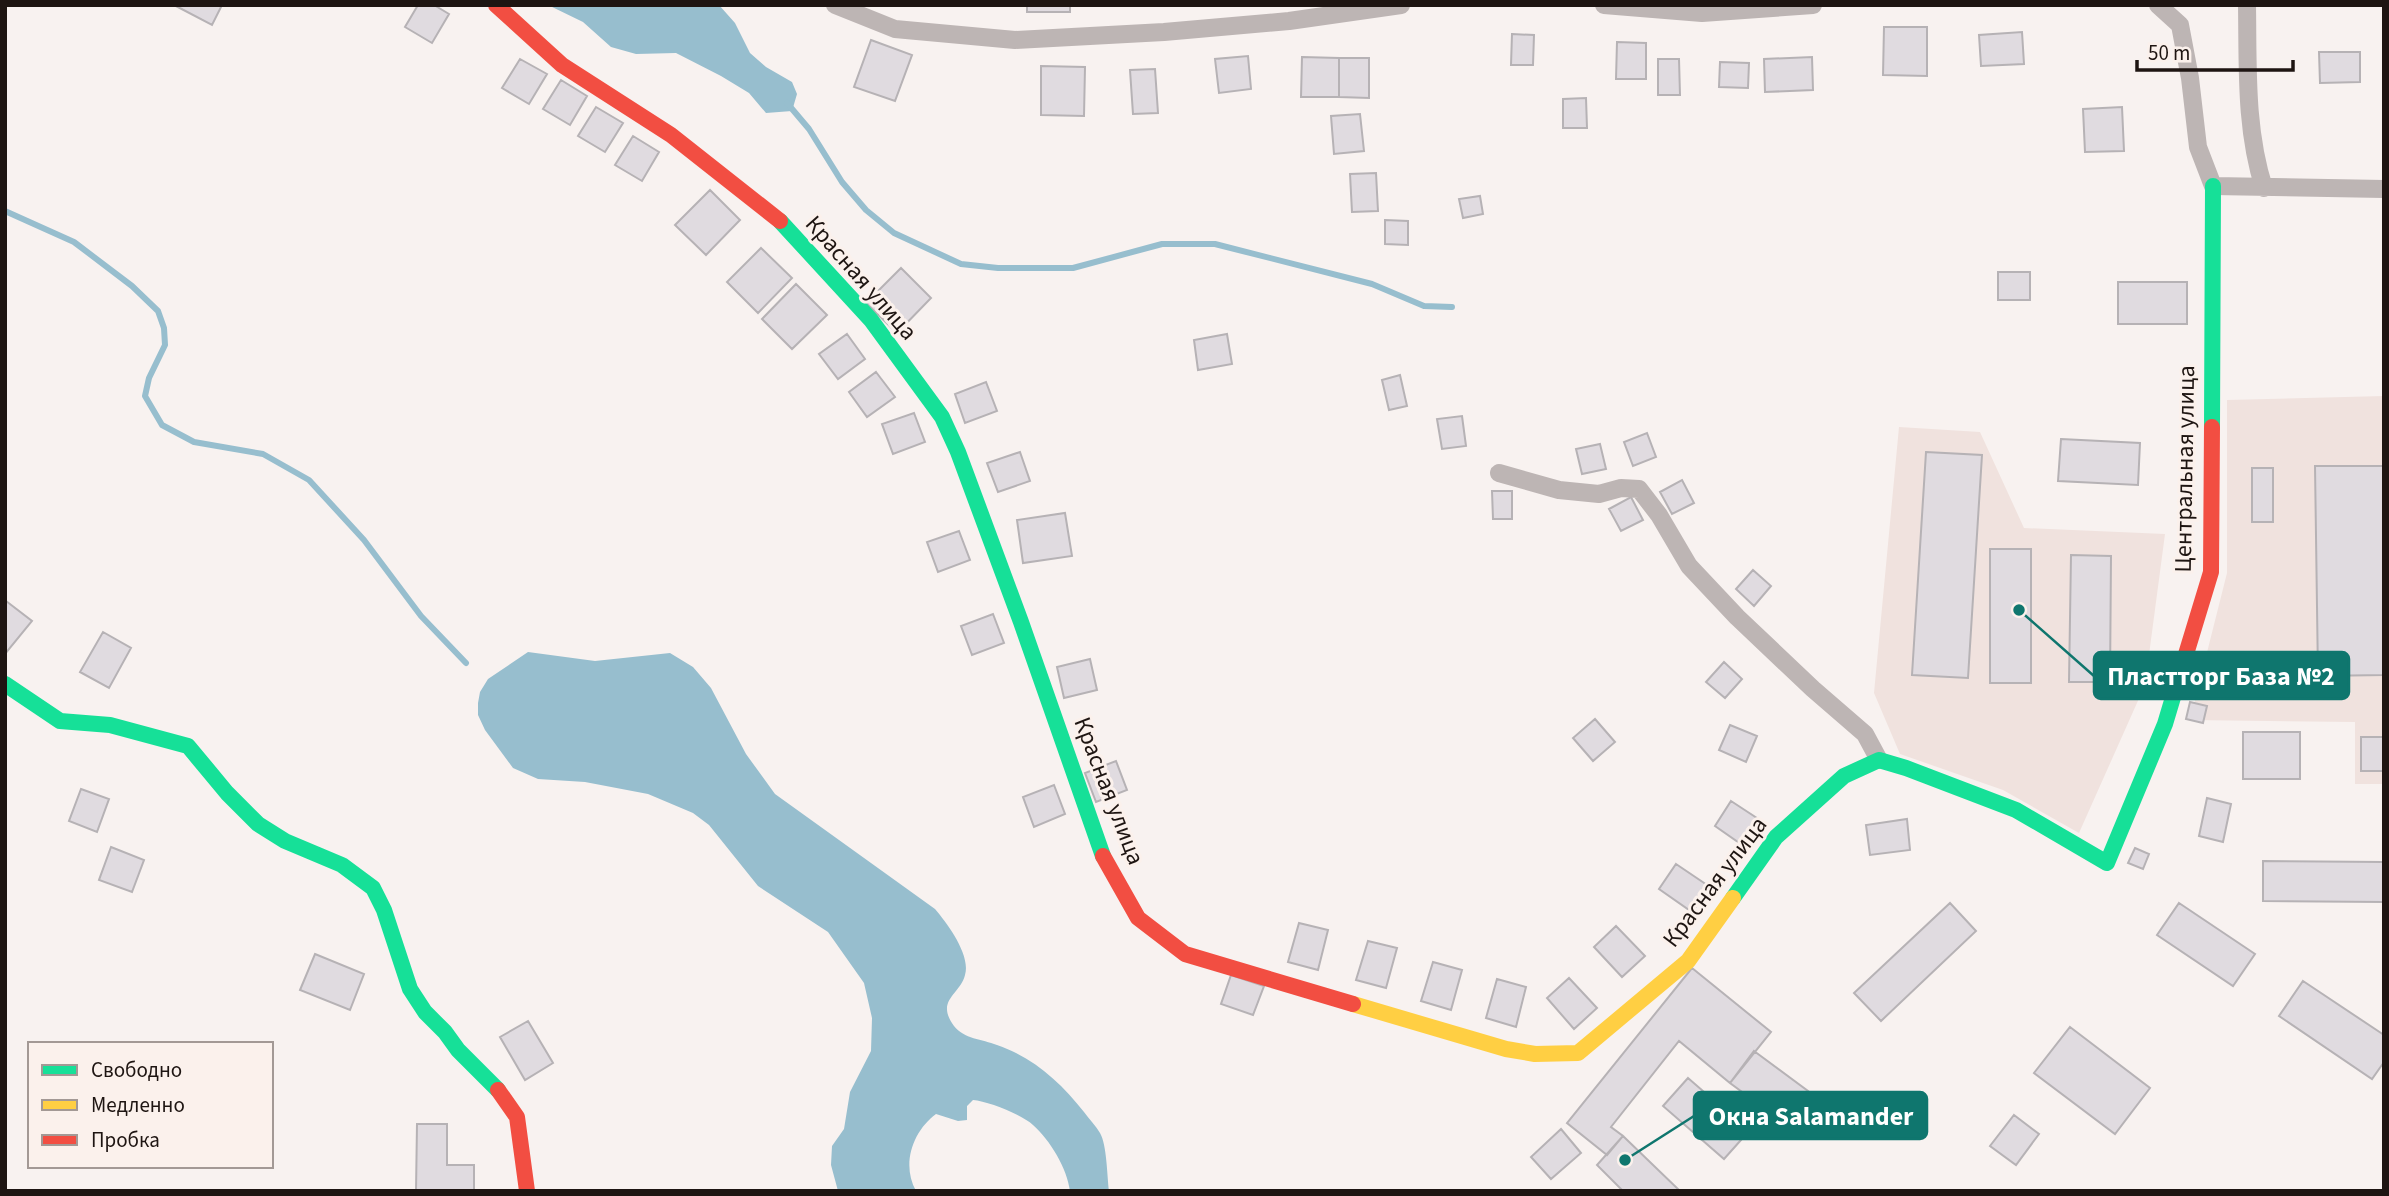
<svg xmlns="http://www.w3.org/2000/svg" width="2389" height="1196" font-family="'Source Sans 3',sans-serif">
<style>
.built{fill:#f0e2de}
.water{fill:#97bece}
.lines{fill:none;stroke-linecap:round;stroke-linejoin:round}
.stream{stroke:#97bece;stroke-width:6}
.building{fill:#e0dbe0;stroke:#b6b2b5;stroke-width:2}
.street{stroke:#bdb5b4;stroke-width:18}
.fast{stroke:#16e098;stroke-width:16}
.slow{stroke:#ffcf43;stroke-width:16}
.jam{stroke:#f24e42;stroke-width:16}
.labels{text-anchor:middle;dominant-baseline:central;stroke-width:6;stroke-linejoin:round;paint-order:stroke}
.street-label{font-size:24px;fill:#1e1512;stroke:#fbf1ec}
.leader{fill:none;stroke:#0f766e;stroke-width:2.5}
.callout-dot{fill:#0f766e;stroke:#fbf1ec;stroke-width:2.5}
.callout{fill:#0f766e;stroke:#0f766e;stroke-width:2.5}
.callout-label{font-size:26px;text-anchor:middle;font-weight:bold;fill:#fff}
</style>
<rect width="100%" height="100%" fill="#f8f2f0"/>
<!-- built -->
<path class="built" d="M 2384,396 L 2384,784 L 2355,784 L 2355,722 L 2190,720 L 2227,573 L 2227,400 Z
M 1899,427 L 1980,432 L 2024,528 L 2165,534 L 2145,685 L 2079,833 L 2003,790 L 1900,754 L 1874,693 Z"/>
<!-- water -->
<path class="water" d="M 548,5 L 719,5 L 735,23 L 750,53 L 766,67 L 792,82 L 797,94 L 792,111 L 766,113 L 749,93 L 721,76 L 676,53 L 636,54 L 611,47 L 583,22 Z
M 528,652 L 595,661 L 670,653 L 693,667 L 711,688 L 746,754 L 775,794 L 935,909 C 947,923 971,955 965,975 C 960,995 935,1000 954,1026 C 964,1039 982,1039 997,1045 C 1034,1058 1060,1082 1084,1112 C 1089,1119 1096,1126 1100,1133 C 1107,1145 1107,1176 1109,1191 L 1070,1191 C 1067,1168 1050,1140 1033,1125 C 1022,1115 988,1101 973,1100 L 967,1106 L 967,1120 L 958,1121 L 936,1114 C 913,1131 901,1164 916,1191 L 838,1191 L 831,1165 L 832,1146 L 844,1129 L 850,1092 L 871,1051 L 872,1018 L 864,983 L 828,932 L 758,886 L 709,825 L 693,813 L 648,794 L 585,782 L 538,779 L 513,768 L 485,730 L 478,715 L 478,703 L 480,692 L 488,679 Z"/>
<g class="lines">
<!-- stream -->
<path class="stream" d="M 787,103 L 809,129 L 842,182 L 866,210 L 894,233 L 961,264 L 998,268 L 1073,268 L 1162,244 L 1215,244 L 1372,284 L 1424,306 L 1452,307
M 5,211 L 74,242 L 132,286 L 158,311 L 164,328 L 165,345 L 149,378 L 145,396 L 162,425 L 194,442 L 263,454 L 309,480 L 364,540 L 421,616 L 466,663"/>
</g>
<!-- building -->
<path class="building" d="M 174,5 L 222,5 L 212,25 Z
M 418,5 L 434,5 L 449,14 L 432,43 L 405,27 Z
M 1027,5 L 1070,5 L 1070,12 L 1027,12 Z
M 1884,27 L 1927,27 L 1927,76 L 1883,75 Z
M 2022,32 L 2024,64 L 1981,66 L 1979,35 Z
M 1512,34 L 1534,35 L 1533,65 L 1511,65 Z
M 871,40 L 912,55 L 895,101 L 854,87 Z
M 1617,42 L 1646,43 L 1646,79 L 1616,79 Z
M 2319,52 L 2360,52 L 2360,82 L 2320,83 Z
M 1248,56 L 1251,89 L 1219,93 L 1215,59 Z
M 1302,57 L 1339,58 L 1339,97 L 1301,97 Z
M 1812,57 L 1813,90 L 1765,92 L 1764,59 Z
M 1339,58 L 1369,58 L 1369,98 L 1339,97 Z
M 520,59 L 547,74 L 529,104 L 502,88 Z
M 1658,59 L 1679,59 L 1680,95 L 1658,95 Z
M 1720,62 L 1749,63 L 1748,88 L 1719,87 Z
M 1041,66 L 1085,67 L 1084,116 L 1041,115 Z
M 1155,69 L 1158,113 L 1133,114 L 1130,70 Z
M 561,80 L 587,96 L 570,125 L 543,109 Z
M 1586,98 L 1587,128 L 1563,128 L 1563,99 Z
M 596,107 L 623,123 L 605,152 L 578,136 Z
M 2122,107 L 2124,151 L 2085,152 L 2083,109 Z
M 1360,114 L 1364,151 L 1334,154 L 1331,116 Z
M 633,136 L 659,152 L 642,181 L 615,165 Z
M 1376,173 L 1378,211 L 1352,212 L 1350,174 Z
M 710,190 L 740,220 L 706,255 L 675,225 Z
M 1480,196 L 1483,214 L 1463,218 L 1459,199 Z
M 1385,220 L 1408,221 L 1408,245 L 1385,244 Z
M 761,248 L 792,278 L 758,313 L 727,282 Z
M 901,268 L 931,298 L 897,333 L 866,303 Z
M 1998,272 L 2030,272 L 2030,300 L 1998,300 Z
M 2118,282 L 2187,282 L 2187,324 L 2118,324 Z
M 796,284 L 827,315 L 792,349 L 762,319 Z
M 847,334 L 865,359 L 838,379 L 819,354 Z
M 1227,334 L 1232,364 L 1198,370 L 1194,340 Z
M 876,372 L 895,397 L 867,417 L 849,392 Z
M 1400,375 L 1407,406 L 1389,410 L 1382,380 Z
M 986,382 L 997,411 L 965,423 L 955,394 Z
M 914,413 L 925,442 L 893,454 L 882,424 Z
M 1462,416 L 1466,446 L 1442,449 L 1437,419 Z
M 1647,433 L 1656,457 L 1633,466 L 1624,442 Z
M 2061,439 L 2140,443 L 2138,485 L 2058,481 Z
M 1600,444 L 1606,469 L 1582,474 L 1576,449 Z
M 1020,452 L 1030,481 L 998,492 L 987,463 Z
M 1926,452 L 1982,455 L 1968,678 L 1912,675 Z
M 2315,466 L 2384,466 L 2384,675 L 2318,676 Z
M 2252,468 L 2273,468 L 2273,522 L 2252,522 Z
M 1682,480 L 1694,503 L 1672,514 L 1660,492 Z
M 1492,491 L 1512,491 L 1512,519 L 1493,519 Z
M 1631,497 L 1643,520 L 1621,531 L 1609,509 Z
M 1065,513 L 1072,556 L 1023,563 L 1017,520 Z
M 959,531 L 970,560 L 938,572 L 927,542 Z
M 1990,549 L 2031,549 L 2031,683 L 1990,683 Z
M 2071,555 L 2111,556 L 2110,682 L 2069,682 Z
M 1753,570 L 1771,586 L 1754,606 L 1736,589 Z
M 6,601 L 32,621 L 5,654 L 5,601 Z
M 993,614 L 1004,643 L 972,655 L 961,626 Z
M 103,632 L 131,648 L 109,688 L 80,672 Z
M 1090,659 L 1097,690 L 1064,698 L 1057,667 Z
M 1724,662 L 1742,679 L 1725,698 L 1706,682 Z
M 2190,702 L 2207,706 L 2203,723 L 2186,719 Z
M 1595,719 L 1615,742 L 1593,761 L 1573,738 Z
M 1730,725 L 1757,736 L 1746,762 L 1719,750 Z
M 2243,732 L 2300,732 L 2300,779 L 2243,779 Z
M 2361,737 L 2384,737 L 2384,771 L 2361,771 Z
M 1116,761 L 1127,790 L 1096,802 L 1085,773 Z
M 1054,785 L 1065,814 L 1034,827 L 1023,797 Z
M 81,789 L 109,799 L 97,832 L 69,821 Z
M 2207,798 L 2231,804 L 2223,842 L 2199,836 Z
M 1731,801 L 1766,824 L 1748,849 L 1715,826 Z
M 1907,819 L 1910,850 L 1870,855 L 1866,825 Z
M 111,847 L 144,860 L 132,892 L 99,880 Z
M 2135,848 L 2149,854 L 2143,869 L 2128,863 Z
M 2263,861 L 2384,862 L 2384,902 L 2263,901 Z
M 1676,864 L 1710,887 L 1692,912 L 1659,889 Z
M 1950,903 L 1976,931 L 1881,1021 L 1854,993 Z
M 2179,903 L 2255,954 L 2233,986 L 2157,935 Z
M 1299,923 L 1328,930 L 1318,970 L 1288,962 Z
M 1616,926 L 1645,956 L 1622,977 L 1594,947 Z
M 1368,941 L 1397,948 L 1386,988 L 1356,980 Z
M 315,954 L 364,974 L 350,1010 L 300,990 Z
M 1433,962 L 1462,970 L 1451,1010 L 1421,1001 Z
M 1692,968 L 1771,1032 L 1730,1083 L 1679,1041 L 1611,1127 L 1623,1136 L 1607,1155 L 1567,1123 Z
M 1231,975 L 1264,986 L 1253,1015 L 1221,1004 Z
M 1569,978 L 1597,1008 L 1574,1029 L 1547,998 Z
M 1497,979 L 1526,987 L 1516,1027 L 1486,1018 Z
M 2303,981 L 2384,1035 L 2384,1062 L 2372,1079 L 2279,1016 Z
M 528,1021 L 553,1063 L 525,1080 L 500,1037 Z
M 2070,1027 L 2150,1088 L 2115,1134 L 2034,1073 Z
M 1754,1051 L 1808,1091 L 1784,1123 L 1730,1083 Z
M 1688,1078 L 1749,1131 L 1724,1159 L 1663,1106 Z
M 2014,1115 L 2039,1134 L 2016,1165 L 1990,1146 Z
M 417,1124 L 447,1124 L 447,1165 L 474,1165 L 474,1191 L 416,1191 Z
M 1561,1129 L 1581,1153 L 1551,1179 L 1531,1157 Z
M 1623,1136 L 1680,1191 L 1623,1191 L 1597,1165 Z"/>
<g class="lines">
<!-- street -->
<path class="street" d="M 835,5 L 895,29 L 1015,40 L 1164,32 L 1289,21 L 1401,5
M 1604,5 L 1702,13 L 1813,5
M 2158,5 L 2180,25 L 2190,78 L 2198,147 L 2213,186 L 2384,189
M 2247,5 C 2248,66 2245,129 2264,188
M 1499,473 L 1559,490 L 1599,494 L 1621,488 L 1639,489 L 1659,515 L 1689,566 L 1737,617 L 1813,689 L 1865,734 L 1879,760"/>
<!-- fast -->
<path class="fast" d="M 780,221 L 871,320 L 942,417 L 958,452 L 1021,622 L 1103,856
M 2212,427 L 2213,186
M 5,684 L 60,721 L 110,725 L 188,746 L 227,793 L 258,824 L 285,841 L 342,865 L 373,888 L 384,910 L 410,989 L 425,1012 L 445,1032 L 458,1050 L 498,1090
M 1733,898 L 1776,837 L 1844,776 L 1879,760 L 1906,768 L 2016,810 L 2107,863 L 2165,724 L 2183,664"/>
<!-- slow -->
<path class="slow" d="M 1353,1004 L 1506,1049 L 1535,1054 L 1578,1053 L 1688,961 L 1733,898"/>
<!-- jam -->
<path class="jam" d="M 496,5 L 562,65 L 671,135 L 780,221
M 2183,664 L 2211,572 L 2212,427
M 1103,856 L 1138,918 L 1185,954 L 1353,1004
M 498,1090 L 517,1117 L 527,1191"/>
</g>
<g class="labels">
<!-- street labels -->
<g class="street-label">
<text transform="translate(861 278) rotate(49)">Красная улица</text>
<text transform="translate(2185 469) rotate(-89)">Центральная улица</text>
<text transform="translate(1109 791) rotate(69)">Красная улица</text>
<text transform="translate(1715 882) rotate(-53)">Красная улица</text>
</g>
</g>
<!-- callouts -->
<path class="leader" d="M2019 610L2094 676M1625 1160L1694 1116"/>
<g class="callout-dot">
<circle cx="2019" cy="610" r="7"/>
<circle cx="1625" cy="1160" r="7"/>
</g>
<g class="callout">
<rect x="2094" y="652" width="255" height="47" rx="7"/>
<rect x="1694" y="1092" width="233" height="47" rx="7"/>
</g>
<g class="callout-label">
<text x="2221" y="685">Пластторг База №2</text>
<text x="1811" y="1125">Окна Salamander</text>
</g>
<!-- border -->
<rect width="2389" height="1196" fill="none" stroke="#1e1512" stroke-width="14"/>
<!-- legend -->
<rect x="28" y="1042" width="245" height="126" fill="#fbf1ec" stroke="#a39995" stroke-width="2"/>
<rect x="42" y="1065" width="35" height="10" fill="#16e098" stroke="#a39995" stroke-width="2"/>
<text x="91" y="1077" font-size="21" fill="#1e1512">Свободно</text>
<rect x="42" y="1100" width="35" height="10" fill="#ffcf43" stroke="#a39995" stroke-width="2"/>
<text x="91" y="1112" font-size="21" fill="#1e1512">Медленно</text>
<rect x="42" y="1135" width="35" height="10" fill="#f24e42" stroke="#a39995" stroke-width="2"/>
<text x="91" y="1147" font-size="21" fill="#1e1512">Пробка</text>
<!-- scale -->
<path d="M2137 60v10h156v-10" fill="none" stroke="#1e1512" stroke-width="3.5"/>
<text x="2148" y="60" font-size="21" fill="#1e1512" stroke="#fbf1ec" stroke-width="5" paint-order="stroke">50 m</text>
</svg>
